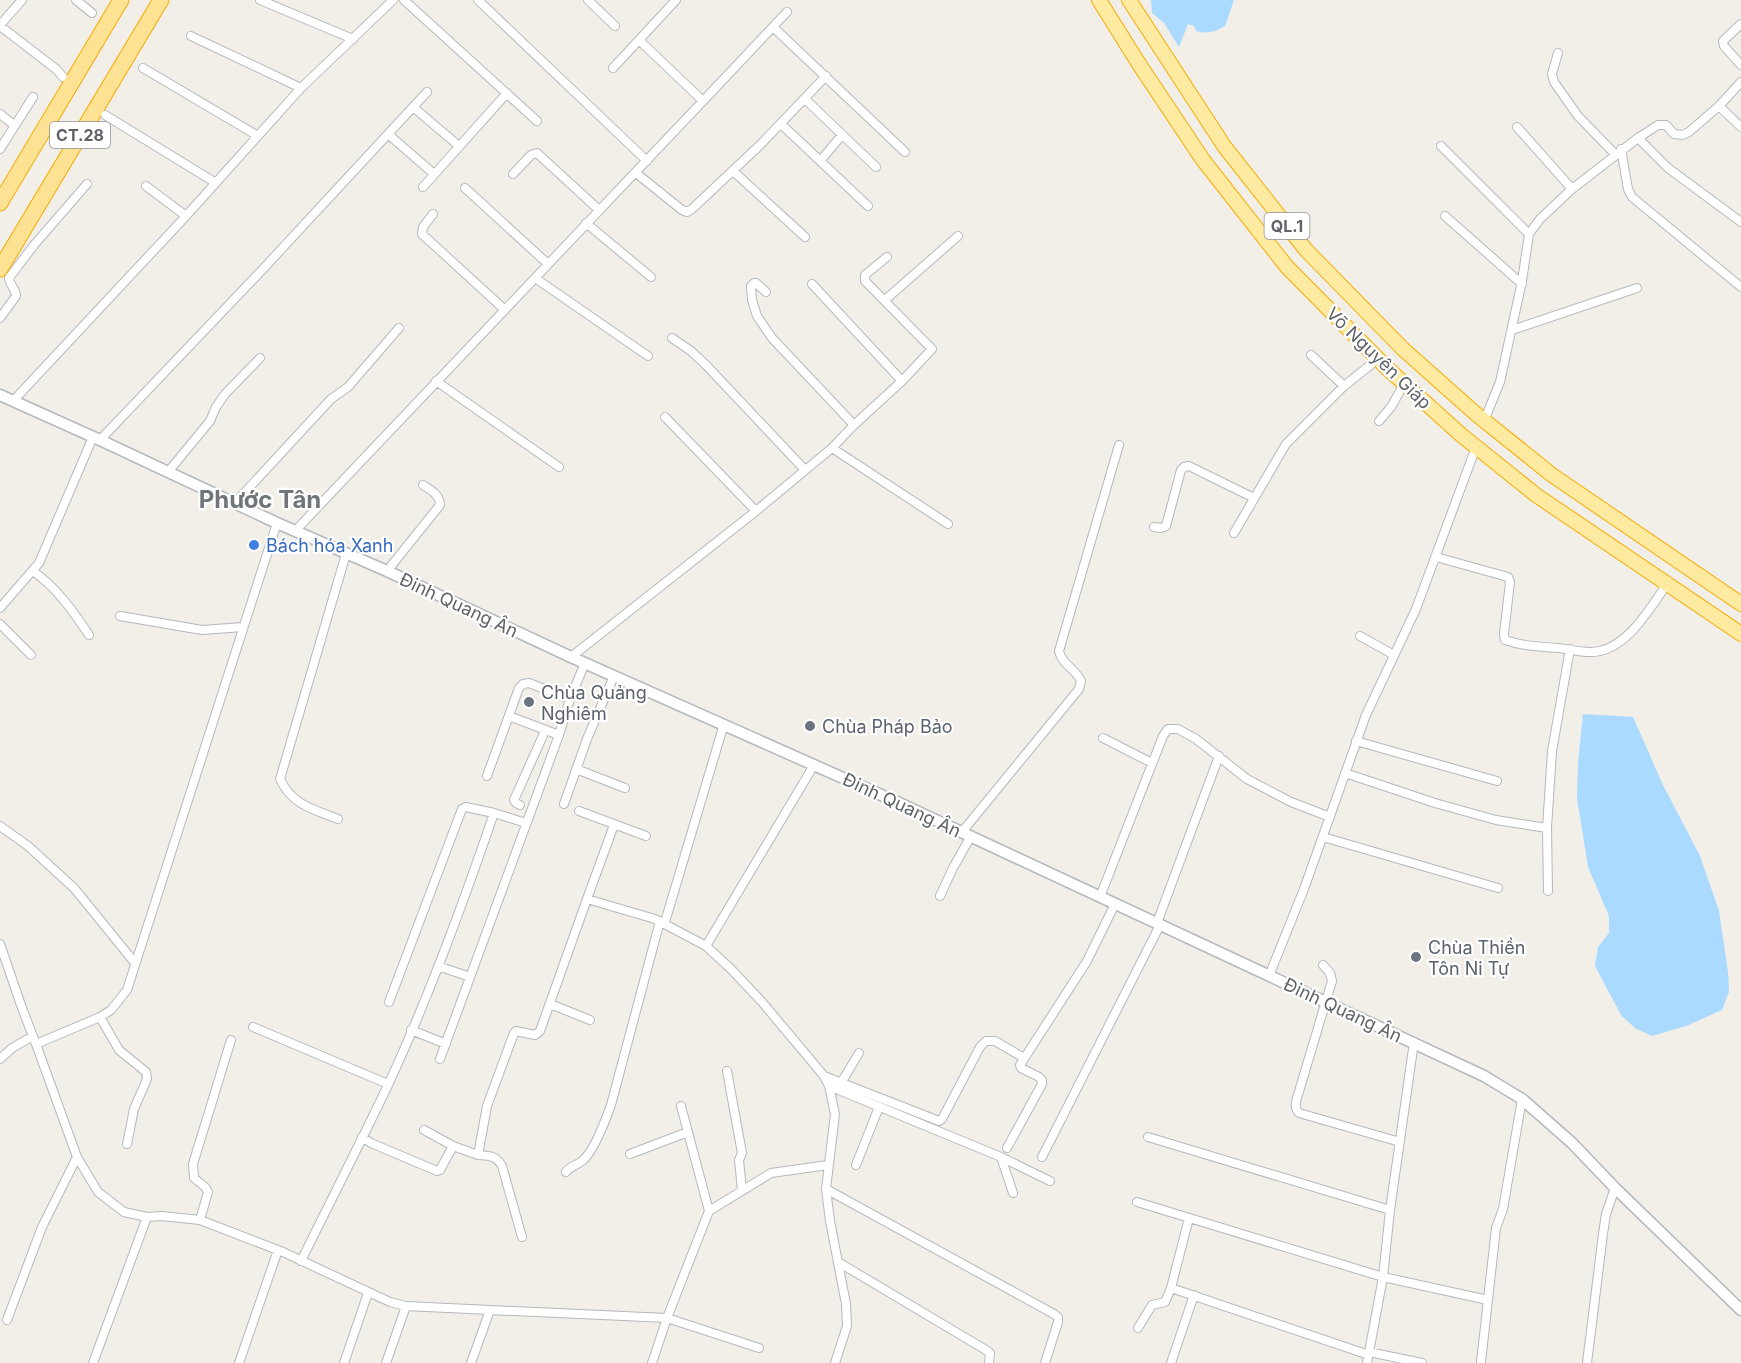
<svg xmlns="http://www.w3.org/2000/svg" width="1741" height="1363" font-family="Inter,sans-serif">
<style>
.water{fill:#aadaff}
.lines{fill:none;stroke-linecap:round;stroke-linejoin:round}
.minor-casing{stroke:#b5b8bc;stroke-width:10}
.tertiary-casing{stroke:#b5b8bc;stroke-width:13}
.trunk-casing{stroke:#f9ab00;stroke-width:16}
.motorway-casing{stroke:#f9ab00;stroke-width:17}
.minor{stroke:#fff;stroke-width:8}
.tertiary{stroke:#fff;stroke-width:10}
.trunk{stroke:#feeaa1;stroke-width:14}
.motorway{stroke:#fde293;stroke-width:15}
.shop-dot{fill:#3f7fe0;stroke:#fff;stroke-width:2}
.worship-dot{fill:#6b7280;stroke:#fff;stroke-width:2}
.labels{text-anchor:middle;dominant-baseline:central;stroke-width:4.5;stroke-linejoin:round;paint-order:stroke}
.shield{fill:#fff;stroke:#8f9295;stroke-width:1.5}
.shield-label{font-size:16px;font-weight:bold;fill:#5f6368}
.street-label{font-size:18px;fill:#5f6368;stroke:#fff}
.shop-label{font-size:18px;fill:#366cbe;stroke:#fff;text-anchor:start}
.worship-label{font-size:18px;fill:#5b616d;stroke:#fff;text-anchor:start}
.district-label{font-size:24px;font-weight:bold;fill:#70757a;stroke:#fff}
</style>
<rect width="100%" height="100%" fill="#f1efe8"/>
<!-- water -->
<path class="water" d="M 1151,0 L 1234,0 L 1225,26 C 1215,32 1207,34 1196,31 L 1194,26 L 1188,24 L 1179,47 L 1164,23 L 1152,13 Z
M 1583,714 L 1633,717 L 1663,785 L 1700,856 L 1719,911 L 1728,972 L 1729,992 L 1722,1010 L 1686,1026 L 1652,1036 L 1635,1028 L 1621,1015 L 1595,966 L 1598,947 L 1609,933 L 1609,916 L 1588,867 L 1577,798 L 1578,763 Z"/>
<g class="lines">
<defs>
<path id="minor" d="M 76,0 L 92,13
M 260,0 L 353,39
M 404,0 L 537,121
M 478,0 L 647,161
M 588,0 L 615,26
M 1741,24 L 1723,41 L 1724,46 L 1741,65
M 0,25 L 22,0
M 0,26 L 56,69 L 63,77
M 773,27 L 905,152
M 191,36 L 301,88
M 1558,53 L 1552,74 L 1554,82 L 1578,116 L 1615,154
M 143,68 L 258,136
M 613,68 L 676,0
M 805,99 L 876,167
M 703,101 L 787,12
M 1719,106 L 1741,127
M 413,107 L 459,146
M 0,114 L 14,125
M 105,115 L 216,183
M 781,124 L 868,206
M 1517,127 L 1572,189
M 388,134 L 434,174
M 1638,138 L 1668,168 L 1741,222
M 1441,146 L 1529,234
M 0,149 L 33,97
M 1621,149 L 1628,189 L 1632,197 L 1741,287
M 820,161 L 842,135
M 733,171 L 805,237
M 636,173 L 682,210 L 687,212 L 692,209 L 760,145 L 826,76
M 513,174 L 531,155 L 537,153 L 599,210
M 146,186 L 186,216
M 423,187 L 507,93
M 465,188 L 548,264
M 433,214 L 423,227 L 422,234 L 505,310
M 1445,216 L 1522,284
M 586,223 L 651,277
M 535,278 L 648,356
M 812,284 L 902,381
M 766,292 L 756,283 L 754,283 L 751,286 L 752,300 L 757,316 L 772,338 L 854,425
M 885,300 L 958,236
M 0,318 L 16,296 C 16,289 10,286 9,278 L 34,245 L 87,184
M 1512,330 L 1637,288
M 672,338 L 691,351 L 706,365 L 805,470
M 1311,355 L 1344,386
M 436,381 L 559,467
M 14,400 L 186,216 L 301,88 L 393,0
M 665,417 L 756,511
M 1379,421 L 1391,407 L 1404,384
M 1484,421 L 1500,382 L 1522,281 L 1529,234 L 1540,219 L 1572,189 L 1638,138 L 1658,125 L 1666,125 L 1674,134 L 1682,135 L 1689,132 L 1719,106 L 1741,82
M 100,440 L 262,270 L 427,92
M 832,448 L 948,524
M 168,472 L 210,421 L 216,407 L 225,394 L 260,358
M 235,503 L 331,399 L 348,387 L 399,328
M 277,523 L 127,990 L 111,1010 L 100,1017 L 36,1044 L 77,1157 L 98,1192 L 124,1212 L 147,1217 L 162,1216 L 200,1220 L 283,1252 L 390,1302 L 406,1306 L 490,1310
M 1154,527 L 1161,528 L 1166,526 L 1181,470 L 1184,467 L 1189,466 L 1254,498
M 295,531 C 430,387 568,245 703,101 L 639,40
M 1234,533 L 1286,444 L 1344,386 L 1378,359
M 1436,557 L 1508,577 L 1510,582 L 1504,634 L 1505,640 C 1522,646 1541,647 1559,648 C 1573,650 1587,654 1600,651 C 1629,645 1651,607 1667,584
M 33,571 C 57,588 73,611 89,635
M 387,571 L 440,505 C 440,495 431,490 423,485
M 0,608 L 39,563 L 93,437
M 120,616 L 202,630 L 243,627
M 0,624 L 31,655
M 1360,636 L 1394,655
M 571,657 L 756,511 L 832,448 L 854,425 L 902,381 L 932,349 L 865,281 L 865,275 L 887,257
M 509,716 L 559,735
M 1103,738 L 1152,763
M 1356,741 L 1497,781
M 576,769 L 625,788
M 1345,773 L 1435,803 L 1496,820 L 1547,828
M 487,776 L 519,688 L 523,684 L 529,683 L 570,699
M 564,804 L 587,739 L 614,676
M 520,805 L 516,803 L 514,800 L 545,731
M 579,811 L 646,836
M 338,819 C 313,809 292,805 280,779 L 346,554
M 0,826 L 28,846 L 74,888 L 135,963
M 962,832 L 1079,689 L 1081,681 C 1075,668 1062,665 1059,651 L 1119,445
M 1323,837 L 1498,888
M 1548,891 L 1547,828 L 1552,751 L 1570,649
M 940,896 L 953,868 L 971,836
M 1100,897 L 1163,736 L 1168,729 L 1178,729 L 1196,739 L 1247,779 L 1291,802 L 1330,817
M 587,899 L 614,825
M 665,922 L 724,724
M 1157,923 L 1219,756
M 0,944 L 22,1008 L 36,1044
M 706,946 L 814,765
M 1323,965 L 1330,973 L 1332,981 L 1300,1088 C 1298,1097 1292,1106 1299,1113 L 1400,1142
M 438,966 L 470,977
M 1269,976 L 1304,889 L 1366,715 L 1416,609 L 1476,447
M 389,1002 L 462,809 L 466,807 L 494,813 L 526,823
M 550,1004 L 590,1020
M 100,1017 L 119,1050 L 146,1072 L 147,1079 L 134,1109 L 127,1144
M 253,1027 L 388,1084
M 411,1030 L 446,1044
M 0,1059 L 12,1048 L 33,1036
M 440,1059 L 559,735 L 570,699 L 585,663
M 727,1071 L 742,1153 L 739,1160 L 742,1190
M 824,1076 L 939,1121 L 942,1119 L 980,1047 L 986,1041 L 995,1041 L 1024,1058
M 841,1083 L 859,1053
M 829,1086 L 1001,1157 L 1013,1193
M 681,1106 L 709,1211
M 424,1130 L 453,1146 L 478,1155 L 487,1106 L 514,1033 L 516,1031 L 535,1035 L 540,1031 L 587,899 L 655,919 L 706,946 L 731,969 L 762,1002 L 824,1076 L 829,1086 L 835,1114 L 826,1189 L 830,1221 L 846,1304 L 847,1326 L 835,1363
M 362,1137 L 371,1143 L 437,1171 L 440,1170 L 453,1146
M 1148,1137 L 1390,1210
M 1007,1148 L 1042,1084 L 1042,1080 L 1039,1077 L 1021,1068 L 1020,1065 L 1087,961 L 1115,904
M 630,1154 L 688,1132
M 478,1155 C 489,1156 496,1155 502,1166 L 522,1237
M 1001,1157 L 1050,1181
M 1042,1157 L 1160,925
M 856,1165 L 879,1107
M 566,1172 C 570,1166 576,1166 582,1161 C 594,1152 606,1119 611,1105 L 660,921
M 826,1189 L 1054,1314 L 1058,1317 L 1058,1322 L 1045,1363
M 1137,1202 L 1383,1277 L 1488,1300
M 200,1220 L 208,1192 L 205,1187 L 194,1178 L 193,1164 L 231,1040
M 301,1261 C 330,1202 360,1144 388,1085 C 429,997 463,904 494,813
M 838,1262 L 986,1350 L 990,1353 L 989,1363
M 1171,1288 L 1369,1355
M 7,1320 L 42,1227 L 77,1157
M 1138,1328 L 1152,1305 L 1165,1302 L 1171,1288 L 1189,1218
M 1369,1352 L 1422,1363
M 1481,1362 L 1496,1228 L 1503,1209 L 1522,1099
M 93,1363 L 147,1217
M 239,1363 L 278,1250
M 344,1363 L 368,1293
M 386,1363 L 406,1306
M 471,1363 L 490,1310 L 667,1318 L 759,1348
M 652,1363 L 667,1318 L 709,1211 L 771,1173 L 828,1165
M 1171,1363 L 1194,1295
M 1367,1363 L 1383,1277 L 1390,1210 L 1414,1042
M 1587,1363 L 1603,1234 L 1606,1214 L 1615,1188"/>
<path id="tertiary" d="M 0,395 L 100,440 L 277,523 L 387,571 L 571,657 L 897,802 L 1484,1076 L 1522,1099 L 1572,1143 L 1615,1188 L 1741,1310"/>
<path id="trunk" d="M 1099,0 L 1139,64 L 1203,160 L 1287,267 L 1387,368 L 1460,434 L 1536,495 L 1741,634
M 1129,0 L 1224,146 L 1306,250 L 1403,349 L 1476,414 L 1552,475 L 1741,604"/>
<path id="motorway" d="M 0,203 L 121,0
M 0,269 L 161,0"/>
</defs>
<!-- minor casing -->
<use href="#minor" class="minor-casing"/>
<!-- tertiary casing -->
<use href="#tertiary" class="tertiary-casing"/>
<!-- trunk casing -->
<use href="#trunk" class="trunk-casing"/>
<!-- motorway casing -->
<use href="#motorway" class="motorway-casing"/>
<!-- minor -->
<use href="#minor" class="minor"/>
<!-- tertiary -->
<use href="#tertiary" class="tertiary"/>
<!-- trunk -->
<use href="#trunk" class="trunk"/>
<!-- motorway -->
<use href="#motorway" class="motorway"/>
</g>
<!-- markers -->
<circle class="shop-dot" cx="254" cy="545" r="6"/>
<g class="worship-dot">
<circle cx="529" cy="702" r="6"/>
<circle cx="810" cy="726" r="6"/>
<circle cx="1416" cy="957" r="6"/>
</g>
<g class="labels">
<!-- shield labels -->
<g class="shield">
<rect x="50" y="122" width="60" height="26" rx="4.5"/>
<rect x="1264.5" y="213" width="45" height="26" rx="4.5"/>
</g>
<g class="shield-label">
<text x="80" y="135">CT.28</text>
<text x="1287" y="226">QL.1</text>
</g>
<!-- street labels -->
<g class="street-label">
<text transform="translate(1379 358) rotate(44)">Võ Nguyên Giáp</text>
<text transform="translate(459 605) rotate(25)">Đinh Quang Ân</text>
<text transform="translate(902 805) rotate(25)">Đinh Quang Ân</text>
<text transform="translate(1343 1010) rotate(25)">Đinh Quang Ân</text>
</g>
<!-- shop labels -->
<g class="shop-label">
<text x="266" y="545">Bách hóa Xanh</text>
</g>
<!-- worship labels -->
<g class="worship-label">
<text x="541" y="692">Chùa Quảng<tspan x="541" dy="21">Nghiêm</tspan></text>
<text x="822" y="726">Chùa Pháp Bảo</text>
<text x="1428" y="947">Chùa Thiền<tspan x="1428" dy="21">Tôn Ni Tự</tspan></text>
</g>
<!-- district labels -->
<g class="district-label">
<text x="260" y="499">Phước Tân</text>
</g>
</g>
</svg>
